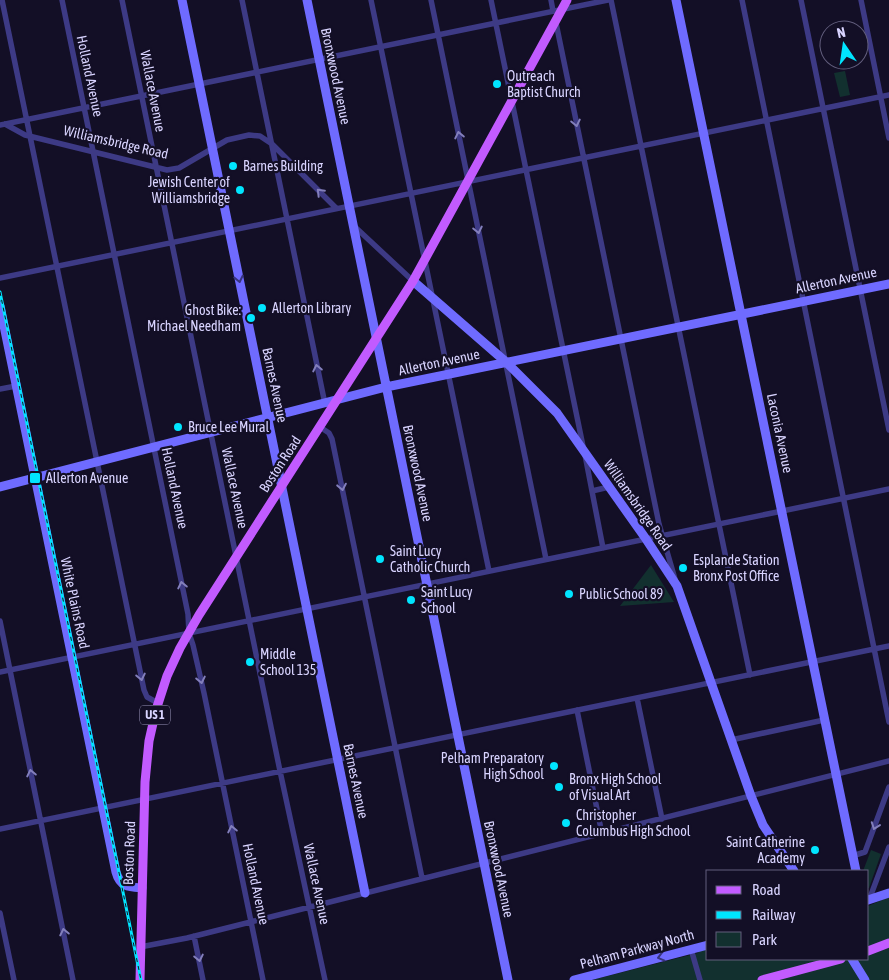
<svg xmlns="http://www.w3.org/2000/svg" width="889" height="980" font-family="'Asap Condensed',sans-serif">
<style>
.green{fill:#12302f}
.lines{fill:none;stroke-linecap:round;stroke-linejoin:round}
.street{stroke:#3d3a85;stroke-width:5.5}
.secondary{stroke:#6f6bff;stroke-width:9}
.primary{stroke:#c25bff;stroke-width:9}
.rail-casing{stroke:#00e5ff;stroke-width:3}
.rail{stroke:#130f26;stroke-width:1;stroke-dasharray:4;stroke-linecap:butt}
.oneway{stroke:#837fbc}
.oneway2{stroke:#38347d}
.poi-dot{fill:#00e5ff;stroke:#130f26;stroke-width:2}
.labels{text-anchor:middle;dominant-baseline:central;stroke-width:4.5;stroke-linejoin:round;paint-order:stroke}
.shield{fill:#130f26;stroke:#9e99be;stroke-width:1}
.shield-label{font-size:12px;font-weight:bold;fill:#d9d4ff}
.street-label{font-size:14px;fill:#d9d4ff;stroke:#130f26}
.poi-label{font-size:14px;fill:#d9d4ff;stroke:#130f26;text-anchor:start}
</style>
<rect width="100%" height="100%" fill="#130f26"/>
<!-- green -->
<path class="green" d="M 845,71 L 850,95 L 840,97 L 834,73 Z
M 651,565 L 674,602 L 620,606 Z
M 871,850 L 881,854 L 869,888 L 868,888 L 868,871 L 863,871 Z
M 889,897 L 889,980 L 592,980 L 698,953 L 699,950 L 708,948 L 708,959 L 868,959 L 868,906 Z"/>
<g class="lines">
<!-- street -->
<path class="street" d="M 2,0 L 144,690 L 147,697 L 158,703
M 62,0 L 188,614 L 189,633 L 193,645 L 204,693 L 263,980
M 122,0 L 280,771 L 325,980
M 242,0 L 325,404
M 371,0 L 489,571
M 431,0 L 546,559
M 491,0 L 583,446
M 551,0 L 553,11
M 611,0 L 750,675
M 742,0 L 889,722
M 801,0 L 889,430
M 861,0 L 889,138
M 556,23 L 659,524 L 675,579
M 5,124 L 25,135 L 167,170 L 179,168 L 227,140 L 249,135 L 260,136 L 272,144 L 336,208
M 0,125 L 608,0
M 354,226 L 413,281
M 0,278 L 889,95
M 0,389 L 16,386
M 320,427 L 329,433 L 332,439 L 422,878
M 585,455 L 603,548
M 592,491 L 609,487
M 0,621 L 73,980
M 0,672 L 889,489
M 637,698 L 662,819
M 577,710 L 602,834
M 731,740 L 824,720
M 0,829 L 889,646
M 852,856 L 865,852 L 889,787
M 869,900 L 889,847
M 0,913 L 14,980
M 194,936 L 203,980
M 140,947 L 187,938 L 889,761
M 691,949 L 700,980"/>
<!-- secondary -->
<path class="secondary" d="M 182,0 L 365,893
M 307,0 L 508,980
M 676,0 L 856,871
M 413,281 L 506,362 L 557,413 L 646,539 L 677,586 L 751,796 L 763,825 L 794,871
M 0,306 L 116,872 C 120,887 129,887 142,888
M 0,487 L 386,387 L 889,284
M 868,900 L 889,893
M 852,959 L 865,980
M 574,980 L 708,945"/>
<!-- primary -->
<path class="primary" d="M 868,951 L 889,943
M 140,980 L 145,782 L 149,741 L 156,710 L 167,676 L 180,648 L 199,615 L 413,281 L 567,0
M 762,980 L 841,959"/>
<defs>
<path id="rail" d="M 0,292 L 141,980"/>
</defs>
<!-- rail casing -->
<use href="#rail" class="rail-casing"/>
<!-- rail -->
<use href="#rail" class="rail"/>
</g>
<!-- one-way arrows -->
<defs><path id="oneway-chevron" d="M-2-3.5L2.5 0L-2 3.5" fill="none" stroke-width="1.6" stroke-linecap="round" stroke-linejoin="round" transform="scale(1.25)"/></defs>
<g class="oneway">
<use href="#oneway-chevron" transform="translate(576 123) rotate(78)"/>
<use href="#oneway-chevron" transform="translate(459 135) rotate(-102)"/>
<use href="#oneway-chevron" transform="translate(320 192) rotate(-135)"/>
<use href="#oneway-chevron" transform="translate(478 230) rotate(78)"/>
<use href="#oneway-chevron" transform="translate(317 368) rotate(-102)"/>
<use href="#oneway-chevron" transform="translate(342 487) rotate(79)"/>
<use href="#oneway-chevron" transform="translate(182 585) rotate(-102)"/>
<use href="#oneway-chevron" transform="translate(141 677) rotate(78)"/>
<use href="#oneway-chevron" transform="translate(201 680) rotate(78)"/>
<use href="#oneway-chevron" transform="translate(31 773) rotate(-102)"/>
<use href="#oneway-chevron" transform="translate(875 826) rotate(110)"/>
<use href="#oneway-chevron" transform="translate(232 829) rotate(-102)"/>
<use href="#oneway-chevron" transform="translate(64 932) rotate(-102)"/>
<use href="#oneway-chevron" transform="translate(199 958) rotate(78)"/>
</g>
<g class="oneway2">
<use href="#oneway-chevron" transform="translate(239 279) rotate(78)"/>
<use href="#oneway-chevron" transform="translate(661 957) rotate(165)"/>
</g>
<!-- markers -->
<g class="poi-dot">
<circle cx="497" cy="84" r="5"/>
<circle cx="233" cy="166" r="5"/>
<circle cx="240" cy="190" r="5"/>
<circle cx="262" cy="308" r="5"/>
<circle cx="251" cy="318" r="5"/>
<circle cx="178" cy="427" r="5"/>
<rect x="29" y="472" width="12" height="12" rx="2.5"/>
<circle cx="380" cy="559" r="5"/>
<circle cx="683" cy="568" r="5"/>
<circle cx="569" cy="594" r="5"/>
<circle cx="411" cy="600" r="5"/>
<circle cx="250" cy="662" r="5"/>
<circle cx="554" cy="766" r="5"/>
<circle cx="559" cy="787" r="5"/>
<circle cx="566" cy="823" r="5"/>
<circle cx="815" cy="850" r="5"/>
</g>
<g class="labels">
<!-- shield labels -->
<rect class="shield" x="140" y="705.5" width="30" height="19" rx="4"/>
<g class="shield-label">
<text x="155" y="715">US 1</text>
</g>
<!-- street labels -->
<g class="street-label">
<text transform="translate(90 76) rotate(78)">Holland Avenue</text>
<text transform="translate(336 76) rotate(78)">Bronxwood Avenue</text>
<text transform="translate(153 91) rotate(79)">Wallace Avenue</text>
<text transform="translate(116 142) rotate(13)">Williamsbridge Road</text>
<text transform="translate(836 280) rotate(-12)">Allerton Avenue</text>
<text transform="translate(439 362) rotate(-12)">Allerton Avenue</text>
<text transform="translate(275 385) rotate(78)">Barnes Avenue</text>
<text transform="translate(780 433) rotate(78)">Laconia Avenue</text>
<text transform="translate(280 464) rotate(-57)">Boston Road</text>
<text transform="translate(418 473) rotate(78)">Bronxwood Avenue</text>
<text transform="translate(175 488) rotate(78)">Holland Avenue</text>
<text transform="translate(235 488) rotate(78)">Wallace Avenue</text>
<text transform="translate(638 505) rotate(55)">Williamsbridge Road</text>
<text transform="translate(75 603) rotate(78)">White Plains Road</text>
<text transform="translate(356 781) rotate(78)">Barnes Avenue</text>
<text transform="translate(129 853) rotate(-88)">Boston Road</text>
<text transform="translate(499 869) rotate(78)">Bronxwood Avenue</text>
<text transform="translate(256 884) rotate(78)">Holland Avenue</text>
<text transform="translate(317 884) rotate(78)">Wallace Avenue</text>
<text transform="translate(637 949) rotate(-15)">Pelham Parkway North</text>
</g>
<!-- poi labels -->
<g class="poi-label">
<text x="507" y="76">Outreach<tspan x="507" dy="16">Baptist Church</tspan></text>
<text x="243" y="166">Barnes Building</text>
<text x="230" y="182" text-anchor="end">Jewish Center of<tspan x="230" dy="16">Williamsbridge</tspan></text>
<text x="272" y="308">Allerton Library</text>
<text x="241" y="310" text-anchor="end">Ghost Bike:<tspan x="241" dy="16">Michael Needham</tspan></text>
<text x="188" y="427">Bruce Lee Mural</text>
<text x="46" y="478">Allerton Avenue</text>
<text x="390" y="551">Saint Lucy<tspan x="390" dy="16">Catholic Church</tspan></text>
<text x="693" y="560">Esplande Station<tspan x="693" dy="16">Bronx Post Office</tspan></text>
<text x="421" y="592">Saint Lucy<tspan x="421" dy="16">School</tspan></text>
<text x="579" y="594">Public School 89</text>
<text x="260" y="654">Middle<tspan x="260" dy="16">School 135</tspan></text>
<text x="544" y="758" text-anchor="end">Pelham Preparatory<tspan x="544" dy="16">High School</tspan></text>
<text x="569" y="779">Bronx High School<tspan x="569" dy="16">of Visual Art</tspan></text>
<text x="576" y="815">Christopher<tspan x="576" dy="16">Columbus High School</tspan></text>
<text x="805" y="842" text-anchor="end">Saint Catherine<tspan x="805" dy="16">Academy</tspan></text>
</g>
</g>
<!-- legend -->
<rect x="706" y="870" width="162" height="90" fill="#130f26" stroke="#625e7d"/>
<rect x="716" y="886" width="25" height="8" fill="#c25bff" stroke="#625e7d"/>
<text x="752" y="895" font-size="15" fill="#d9d4ff">Road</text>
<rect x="716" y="911" width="25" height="8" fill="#00e5ff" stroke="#625e7d"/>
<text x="752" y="920" font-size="15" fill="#d9d4ff">Railway</text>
<rect x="716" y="932" width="25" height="15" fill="#12302f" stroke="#625e7d"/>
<text x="752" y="945" font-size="15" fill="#d9d4ff">Park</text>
<!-- north arrow -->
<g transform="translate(844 45) rotate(347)"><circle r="24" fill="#130f26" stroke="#625e7d"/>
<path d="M0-4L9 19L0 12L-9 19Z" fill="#00e5ff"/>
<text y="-8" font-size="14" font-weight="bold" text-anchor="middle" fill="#d9d4ff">N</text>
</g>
</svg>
